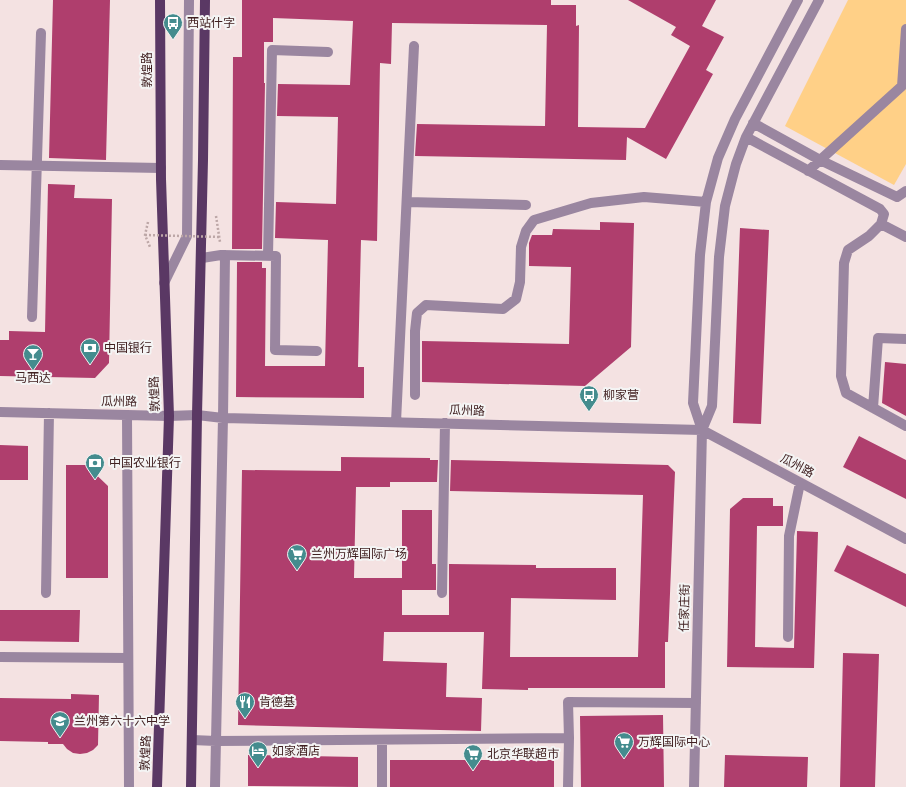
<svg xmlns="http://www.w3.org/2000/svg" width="906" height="787" font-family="'Sofia Sans Condensed','Noto Sans SC',sans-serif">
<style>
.green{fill:#ffd087}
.building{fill:#af3e6d}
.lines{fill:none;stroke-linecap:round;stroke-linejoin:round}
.path{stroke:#bda7a7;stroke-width:2.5;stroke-dasharray:2 2;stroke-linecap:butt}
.minor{stroke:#9a86a0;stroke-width:10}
.major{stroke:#5a3864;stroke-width:10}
.path-bridge{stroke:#bda7a7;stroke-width:2.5;stroke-dasharray:2 2;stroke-linecap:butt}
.labels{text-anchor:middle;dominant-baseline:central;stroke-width:4;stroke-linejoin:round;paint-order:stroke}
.poi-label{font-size:12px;fill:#402021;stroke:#f4f4f4;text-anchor:start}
.street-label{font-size:12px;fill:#402021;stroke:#f4f4f4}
</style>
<rect width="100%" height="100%" fill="#f4e2e2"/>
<!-- green -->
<path class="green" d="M 848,0 L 906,0 L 906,164 L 894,185 L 785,126 Z"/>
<!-- building -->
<path class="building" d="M 53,0 L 110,0 L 106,160 L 49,158 Z
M 242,0 L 551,0 L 551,5 L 576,5 L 576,26 L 579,25 L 578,127 L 645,128 L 690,46 L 671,35 L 676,27 L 628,0 L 716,0 L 702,26 L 724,37 L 706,70 L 713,74 L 666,159 L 627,137 L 626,160 L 415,156 L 417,124 L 545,126 L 547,25 L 392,23 L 391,64 L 380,63 L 377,241 L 361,240 L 358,367 L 364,367 L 364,398 L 236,397 L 237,262 L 262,262 L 262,268 L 266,268 L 265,366 L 325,366 L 328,240 L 275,238 L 276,202 L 336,204 L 338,117 L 277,116 L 278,84 L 350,85 L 353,21 L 273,18 L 273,42 L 264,42 L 264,83 L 265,83 L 262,249 L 232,249 L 233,57 L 242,57 Z
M 48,184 L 75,185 L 74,198 L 112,199 L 109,363 L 95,378 L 0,376 L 0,340 L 9,340 L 9,331 L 45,332 Z
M 600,222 L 634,223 L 631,347 L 585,386 L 422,382 L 422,341 L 569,344 L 571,267 L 529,266 L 529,243 L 532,235 L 552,235 L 553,229 L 600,230 Z
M 740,228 L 769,230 L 761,424 L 733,423 Z
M 885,362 L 906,364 L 906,416 L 882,403 Z
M 859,436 L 906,460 L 906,499 L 843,467 Z
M 0,445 L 28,446 L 28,480 L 0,480 Z
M 341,457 L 430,458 L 430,460 L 438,460 L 437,482 L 390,482 L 390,487 L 356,487 L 354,578 L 402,578 L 402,510 L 432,510 L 432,564 L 436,564 L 436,590 L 402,590 L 402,615 L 449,615 L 449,564 L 536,565 L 536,568 L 616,568 L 616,600 L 511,598 L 510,657 L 638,657 L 643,495 L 450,491 L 451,460 L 668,465 L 675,472 L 668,642 L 665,642 L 665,688 L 528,688 L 528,690 L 482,689 L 484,632 L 384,632 L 383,661 L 447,663 L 446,697 L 482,698 L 481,731 L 238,725 L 242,470 L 341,471 Z
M 66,465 L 86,465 L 108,486 L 108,578 L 66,578 Z
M 743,498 L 773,498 L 773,506 L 783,506 L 783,526 L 757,526 L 755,647 L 794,648 L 797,531 L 818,532 L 814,668 L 727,667 L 730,509 Z
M 847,545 L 906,574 L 906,607 L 834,571 Z
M 0,610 L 80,610 L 79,642 L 0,641 Z
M 843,653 L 879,654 L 875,787 L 840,787 Z
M 71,694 L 99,695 L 98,745 L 93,750 L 87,753 L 80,754 L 73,753 L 67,749 L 63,744 L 48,744 L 48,742 L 0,741 L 0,698 L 71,699 Z
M 663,715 L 664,787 L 581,787 L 580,716 Z
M 248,755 L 358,757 L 358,787 L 248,786 Z
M 725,755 L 808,757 L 807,787 L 724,787 Z
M 390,760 L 554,760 L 554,787 L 390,787 Z"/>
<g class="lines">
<!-- path -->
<path class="path" d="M 216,216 L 220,242
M 148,222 L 145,235 L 150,247"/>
<!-- minor -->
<path class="minor" d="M 753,123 L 820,160 L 897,197 L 906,191
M 746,137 L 880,209 L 884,214 L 881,224 L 869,236 L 848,250 L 844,263 L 841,376 L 846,393 L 906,426
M 0,165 L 161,168
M 808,171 L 902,86 L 906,29
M 407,202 L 526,205
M 881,224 L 906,237
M 268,256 L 272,50 L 328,52
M 202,258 L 221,255 L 276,256 L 275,350 L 317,351
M 164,283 L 187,236 L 189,0
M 32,317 L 41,33
M 415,395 L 415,331 L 417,313 L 426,305 L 503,309 L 516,299 L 520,282 L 521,247 L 526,231 L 534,220 L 591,203 L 644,197 L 706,202
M 873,408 L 878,338 L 906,339
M 0,412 L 169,416 L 197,415 L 223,418 L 702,430 L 906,539
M 127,415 L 129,787
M 396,422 L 414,46
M 702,430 L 712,406 L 719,257 L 725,206 L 736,164 L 746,137 L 819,0
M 46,593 L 49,413
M 442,593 L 445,423
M 788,637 L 789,536 L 800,483
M 0,657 L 128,658
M 569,738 L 568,702 L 696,703
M 192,740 L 216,741 L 569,738 L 568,787
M 382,740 L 382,787
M 215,787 L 223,418 L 225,255
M 694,787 L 702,430 L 693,403 L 700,255 L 706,202 L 718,158 L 735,119 L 798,0"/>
<!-- major -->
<path class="major" d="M 157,787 L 169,416 L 161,179 L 160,0
M 191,787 L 197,415 L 203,160 L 205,0"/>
<!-- path-bridge -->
<path class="path-bridge" d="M 145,235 L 220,237"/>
</g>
<!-- icons -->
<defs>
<symbol id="bus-pin" viewBox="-11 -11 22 30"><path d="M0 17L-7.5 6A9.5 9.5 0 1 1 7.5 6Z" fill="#448c8e" stroke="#f4f4f4"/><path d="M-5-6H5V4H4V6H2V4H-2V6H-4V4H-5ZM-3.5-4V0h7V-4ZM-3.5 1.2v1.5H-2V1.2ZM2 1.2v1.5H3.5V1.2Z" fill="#fff"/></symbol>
<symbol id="bank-pin" viewBox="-11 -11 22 30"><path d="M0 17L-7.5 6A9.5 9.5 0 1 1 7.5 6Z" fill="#448c8e" stroke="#f4f4f4"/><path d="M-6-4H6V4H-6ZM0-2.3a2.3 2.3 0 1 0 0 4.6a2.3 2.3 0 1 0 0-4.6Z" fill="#fff"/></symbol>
<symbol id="bar-pin" viewBox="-11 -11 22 30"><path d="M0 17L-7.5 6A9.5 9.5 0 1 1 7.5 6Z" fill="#448c8e" stroke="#f4f4f4"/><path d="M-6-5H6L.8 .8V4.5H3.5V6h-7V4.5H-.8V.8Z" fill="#fff"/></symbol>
<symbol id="supermarket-pin" viewBox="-11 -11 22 30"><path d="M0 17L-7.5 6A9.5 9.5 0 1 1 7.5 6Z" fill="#448c8e" stroke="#f4f4f4"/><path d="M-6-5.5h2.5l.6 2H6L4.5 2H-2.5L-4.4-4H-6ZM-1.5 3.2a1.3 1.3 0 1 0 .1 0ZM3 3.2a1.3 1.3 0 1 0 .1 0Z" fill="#fff"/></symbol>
<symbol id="restaurant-pin" viewBox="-11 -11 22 30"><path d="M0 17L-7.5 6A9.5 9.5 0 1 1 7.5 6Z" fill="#448c8e" stroke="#f4f4f4"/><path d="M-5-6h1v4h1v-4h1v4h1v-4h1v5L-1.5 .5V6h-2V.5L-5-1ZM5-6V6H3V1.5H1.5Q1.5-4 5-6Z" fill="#fff"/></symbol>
<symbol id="school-pin" viewBox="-11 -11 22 30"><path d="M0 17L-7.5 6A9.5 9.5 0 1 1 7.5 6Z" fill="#448c8e" stroke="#f4f4f4"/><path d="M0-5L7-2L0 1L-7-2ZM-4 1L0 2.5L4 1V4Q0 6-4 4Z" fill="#fff"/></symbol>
<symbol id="hotel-pin" viewBox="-11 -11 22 30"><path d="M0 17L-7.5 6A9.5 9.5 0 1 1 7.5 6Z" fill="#448c8e" stroke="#f4f4f4"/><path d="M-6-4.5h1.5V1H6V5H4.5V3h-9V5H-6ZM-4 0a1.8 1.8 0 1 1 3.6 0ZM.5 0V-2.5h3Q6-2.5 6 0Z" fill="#fff"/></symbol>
</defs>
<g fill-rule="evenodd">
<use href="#bus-pin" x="162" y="12" width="22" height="30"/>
<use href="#bank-pin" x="79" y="337" width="22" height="30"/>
<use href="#bar-pin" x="22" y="343" width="22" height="30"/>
<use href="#bus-pin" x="578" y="384" width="22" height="30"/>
<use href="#bank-pin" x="84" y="452" width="22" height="30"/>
<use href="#supermarket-pin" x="286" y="543" width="22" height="30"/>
<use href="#restaurant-pin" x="234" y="691" width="22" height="30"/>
<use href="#school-pin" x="49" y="710" width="22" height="30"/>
<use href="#supermarket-pin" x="613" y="731" width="22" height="30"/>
<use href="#hotel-pin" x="247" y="740" width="22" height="30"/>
<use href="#supermarket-pin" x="462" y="743" width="22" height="30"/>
</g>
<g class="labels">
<!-- poi labels -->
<g class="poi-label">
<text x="187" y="23">西站什字</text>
<text x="104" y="348">中国银行</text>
<text x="33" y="378" text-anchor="middle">马西达</text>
<text x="603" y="395">柳家营</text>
<text x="109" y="463">中国农业银行</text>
<text x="311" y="554">兰州万辉国际广场</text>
<text x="259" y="702">肯德基</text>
<text x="74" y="721">兰州第六十六中学</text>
<text x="638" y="742">万辉国际中心</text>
<text x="272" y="751">如家酒店</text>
<text x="487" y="754">北京华联超市</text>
</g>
<!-- street labels -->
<g class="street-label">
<text transform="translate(147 70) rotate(-90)">敦煌路</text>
<text transform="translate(155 394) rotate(-92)">敦煌路</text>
<text transform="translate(119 402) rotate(1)">瓜州路</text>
<text transform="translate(467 411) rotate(2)">瓜州路</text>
<text transform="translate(797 466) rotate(28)">瓜州路</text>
<text transform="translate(685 608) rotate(-89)">任家庄街</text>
<text transform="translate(146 753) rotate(-88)">敦煌路</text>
</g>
</g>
</svg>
